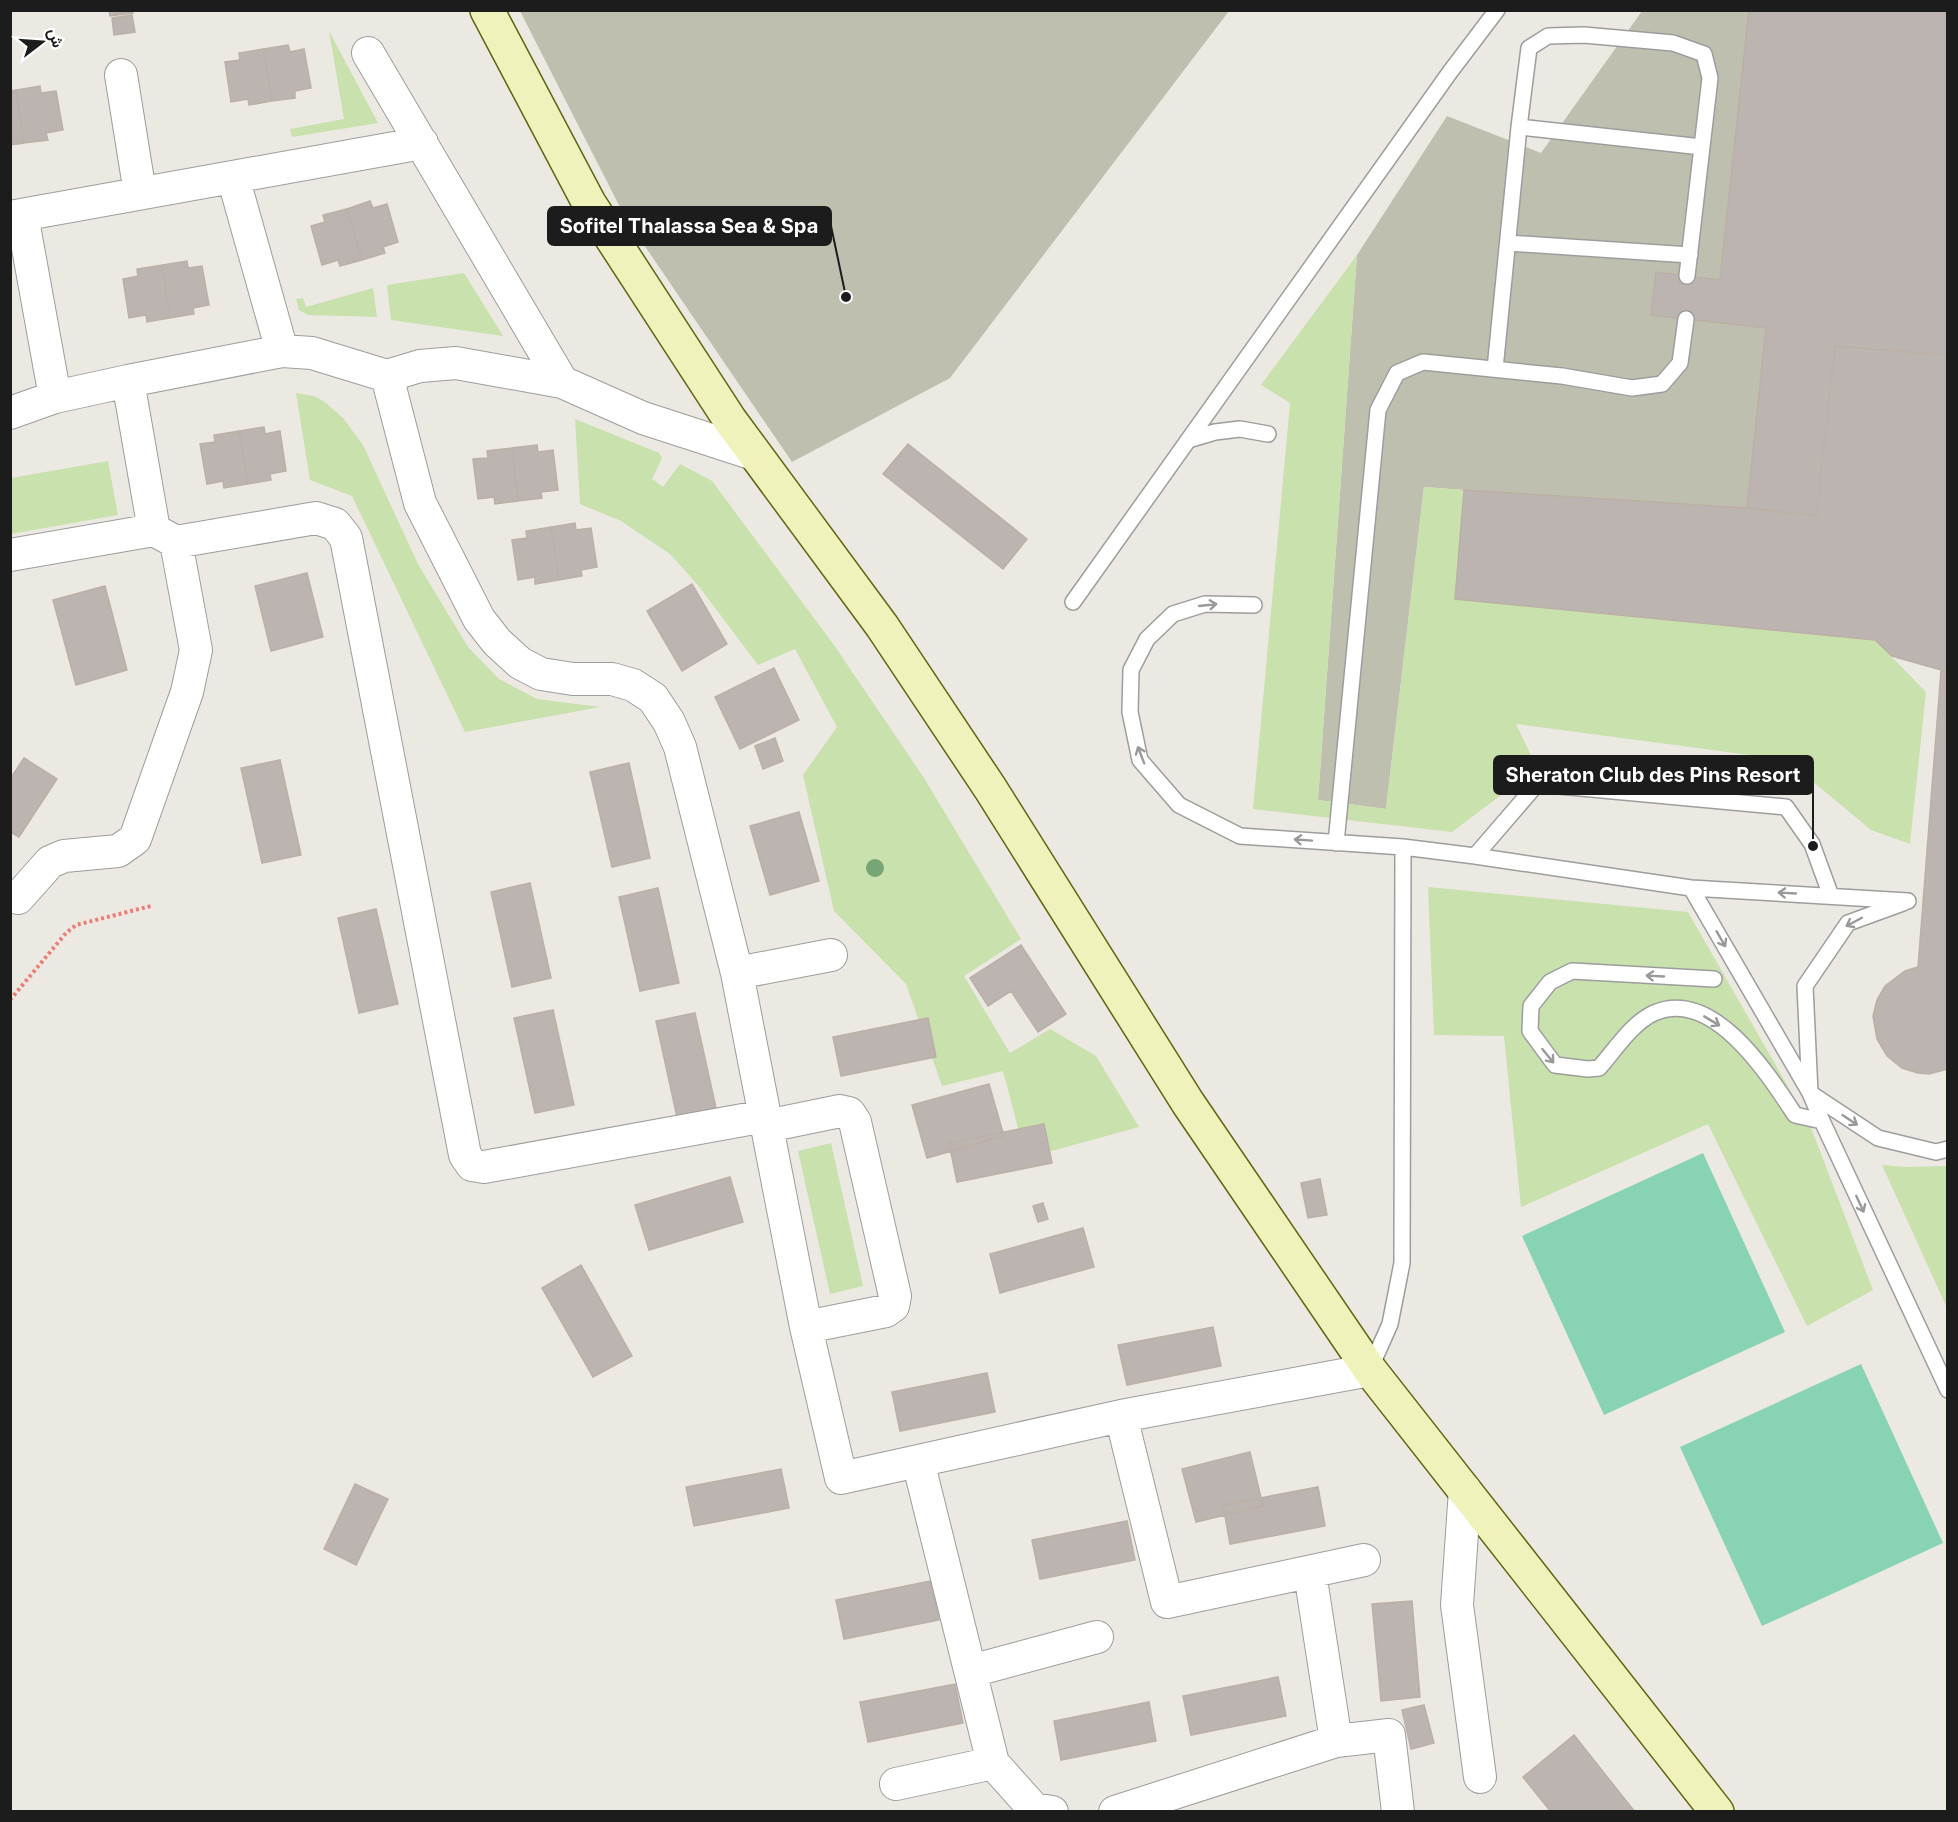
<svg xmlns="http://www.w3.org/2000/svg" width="1958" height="1822" font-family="Inter,Vazirmatn,sans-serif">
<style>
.construction{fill:#bfbfaf}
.grass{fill:#c8e1ad}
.pitch{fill:#88d3b4}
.building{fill:#bcb4b0;stroke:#bcafa6;stroke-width:1.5}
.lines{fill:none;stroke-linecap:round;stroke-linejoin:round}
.lane-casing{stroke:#9d9d9d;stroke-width:18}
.street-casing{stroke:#9d9d9d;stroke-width:34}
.secondary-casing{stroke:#5f6510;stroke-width:36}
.path{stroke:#ea7e76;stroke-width:4;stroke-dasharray:3 3;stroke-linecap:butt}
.lane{stroke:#fff;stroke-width:15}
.street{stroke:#fff;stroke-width:32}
.secondary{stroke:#f0f2bb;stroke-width:33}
.tree{fill:#77a575}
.oneway{stroke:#999}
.leader{fill:none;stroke:#1c1c1c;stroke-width:2}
.callout-dot{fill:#1c1c1c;stroke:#fff;stroke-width:2}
.callout{fill:#1c1c1c;stroke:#1c1c1c;stroke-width:2}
.callout-label{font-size:20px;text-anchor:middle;font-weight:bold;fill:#fff}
</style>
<rect width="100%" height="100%" fill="#ece9e2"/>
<!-- construction -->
<path class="construction" d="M 520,11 L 1229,11 L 950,378 L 792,462 L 625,217 Z
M 1642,11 L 1947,11 L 1816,516 L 1424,487 L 1386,809 L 1318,800 L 1357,255 L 1447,116 L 1541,153 Z"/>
<!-- grass -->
<path class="grass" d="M 329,31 L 378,123 L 292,137 L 290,129 L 344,119 Z
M 1357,255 L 1318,800 L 1386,809 L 1424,487 L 1464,490 L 1455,599 L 1875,640 L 1926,692 L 1910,844 L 1871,830 L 1787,760 L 1516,724 L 1537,768 L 1452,832 L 1253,809 L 1290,403 L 1261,385 Z
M 464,273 L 503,336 L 391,320 L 387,285 Z
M 373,288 L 377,317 L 308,315 L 299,310 L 296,299 L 303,298 L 306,307 Z
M 296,393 L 314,396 L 326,403 L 343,418 L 363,445 L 418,564 L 468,647 L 499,679 L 537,699 L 600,707 L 465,732 L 352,496 L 310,480 Z
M 575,419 L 659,453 L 662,458 L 652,479 L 663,487 L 680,464 L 712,481 L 834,645 L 924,778 L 1021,939 L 964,976 L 1010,1053 L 1050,1029 L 1096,1056 L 1139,1127 L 1026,1158 L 1003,1071 L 942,1086 L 906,984 L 834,911 L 803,775 L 837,727 L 795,649 L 758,665 L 697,584 L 670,554 L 621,521 L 580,504 Z
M 108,461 L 118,515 L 11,534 L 11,478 Z
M 1428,887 L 1688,912 L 1810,1125 L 1873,1290 L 1807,1326 L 1708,1124 L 1521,1207 L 1504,1036 L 1434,1035 Z
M 831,1143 L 863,1286 L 830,1294 L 798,1151 Z
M 1882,1165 L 1905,1167 L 1947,1166 L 1947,1308 Z"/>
<!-- pitch -->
<path class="pitch" d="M 1703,1153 L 1785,1332 L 1604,1415 L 1522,1236 Z
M 1861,1364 L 1943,1543 L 1762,1626 L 1680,1447 Z"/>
<!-- building -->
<path class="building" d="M 109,10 L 133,10 L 133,13 L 110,16 Z
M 1749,10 L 1948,10 L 1948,355 L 1835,346 L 1816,516 L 1747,508 L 1766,328 L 1651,315 L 1656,272 L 1720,280 Z
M 132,15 L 135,32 L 114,35 L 112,18 Z
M 288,45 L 290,52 L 304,49 L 311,88 L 295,91 L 295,98 L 272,101 L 263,49 Z
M 263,49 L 272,101 L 249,105 L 248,99 L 231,102 L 225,62 L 240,60 L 239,53 Z
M 40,86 L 41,93 L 56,91 L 63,130 L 46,133 L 48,140 L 24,143 L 16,90 Z
M 16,90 L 24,143 L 10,145 L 10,91 Z
M 370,201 L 373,208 L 387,204 L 398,242 L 383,247 L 385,253 L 362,260 L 347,209 Z
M 347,209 L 362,260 L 340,266 L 338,260 L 322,265 L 311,226 L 325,222 L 323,215 Z
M 187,261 L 188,268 L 202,266 L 209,305 L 193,308 L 194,314 L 170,318 L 162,265 Z
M 162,265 L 170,318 L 147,322 L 146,315 L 129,318 L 123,279 L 138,276 L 137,269 Z
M 1835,346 L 1948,355 L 1948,672 L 1892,656 L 1875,640 L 1455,599 L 1464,490 L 1747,508 L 1816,516 Z
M 264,427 L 265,434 L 280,431 L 286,471 L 270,474 L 271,480 L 248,484 L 239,431 Z
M 239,431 L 248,484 L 224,488 L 223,481 L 207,484 L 200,444 L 215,442 L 214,435 Z
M 908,444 L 1027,539 L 1003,569 L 883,474 Z
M 537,445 L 538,452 L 553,450 L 558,490 L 541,492 L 542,498 L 518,501 L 512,448 Z
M 512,448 L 518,501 L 495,504 L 494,497 L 478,499 L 473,459 L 488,458 L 487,451 Z
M 575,523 L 576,530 L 591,528 L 597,567 L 581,570 L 582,576 L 559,580 L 551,527 Z
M 551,527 L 559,580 L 535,584 L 535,577 L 518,580 L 512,540 L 527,538 L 526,531 Z
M 307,573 L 323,637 L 271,651 L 255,586 Z
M 692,584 L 727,644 L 682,671 L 647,611 Z
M 105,586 L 127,670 L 76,685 L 53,600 Z
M 774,668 L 799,720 L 740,749 L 715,697 Z
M 1941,671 L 1948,672 L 1948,1069 L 1929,1074 L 1918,1073 L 1902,1068 L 1887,1056 L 1877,1039 L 1873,1016 L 1877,1000 L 1885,986 L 1905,971 L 1918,967 Z
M 775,738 L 783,761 L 763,769 L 755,746 Z
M 24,758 L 57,779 L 19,837 L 10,832 L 10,779 Z
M 280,760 L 301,855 L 262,863 L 241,768 Z
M 629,763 L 650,858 L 612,867 L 590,772 Z
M 799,812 L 819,881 L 770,895 L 750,826 Z
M 530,883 L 551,978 L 512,987 L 491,892 Z
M 658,888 L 679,983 L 640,991 L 619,897 Z
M 376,909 L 398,1004 L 359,1013 L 338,918 Z
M 1021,945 L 1066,1014 L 1038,1032 L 1011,991 L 988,1006 L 970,978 Z
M 553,1010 L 574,1105 L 535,1113 L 514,1018 Z
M 695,1013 L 716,1108 L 677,1117 L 656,1021 Z
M 928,1018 L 936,1057 L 841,1076 L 833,1037 Z
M 989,1084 L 1004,1136 L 927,1158 L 912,1105 Z
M 1044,1124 L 1052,1163 L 957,1182 L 949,1143 Z
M 730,1177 L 743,1222 L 649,1250 L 635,1205 Z
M 1320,1179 L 1327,1215 L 1308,1218 L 1301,1183 Z
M 1043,1203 L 1048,1219 L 1038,1222 L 1033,1206 Z
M 1083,1228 L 1094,1267 L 1000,1293 L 990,1254 Z
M 581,1265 L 632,1356 L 593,1377 L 542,1288 Z
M 1213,1327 L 1221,1366 L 1127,1385 L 1118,1345 Z
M 987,1373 L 995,1412 L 900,1431 L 892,1392 Z
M 1250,1452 L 1263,1506 L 1196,1522 L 1182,1469 Z
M 781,1469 L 789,1508 L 694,1526 L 686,1487 Z
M 355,1484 L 388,1499 L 356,1565 L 324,1549 Z
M 1318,1487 L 1325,1526 L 1230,1544 L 1223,1505 Z
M 1127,1521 L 1135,1560 L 1040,1579 L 1032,1540 Z
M 931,1581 L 939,1620 L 844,1639 L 836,1600 Z
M 1412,1601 L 1420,1697 L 1381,1701 L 1372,1604 Z
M 1278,1677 L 1286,1716 L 1191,1735 L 1183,1696 Z
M 955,1684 L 963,1723 L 868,1742 L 860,1702 Z
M 1149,1702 L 1156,1741 L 1061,1760 L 1054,1721 Z
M 1424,1705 L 1434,1743 L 1411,1749 L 1402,1710 Z
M 1574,1735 L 1635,1812 L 1551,1812 L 1523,1777 Z"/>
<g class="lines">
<defs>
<path id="lane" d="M 1519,127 L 1702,147
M 1508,243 L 1690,255
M 1495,369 L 1519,127 L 1529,48 L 1548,36 L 1584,35 L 1673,43 L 1704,54 L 1710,78 L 1687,276
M 1188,440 L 1215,432 L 1240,429 L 1268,434
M 1073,602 L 1450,72 L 1497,10
M 1254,605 L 1205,604 L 1173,614 L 1147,639 L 1131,670 L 1130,712 L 1140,760 L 1179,805 L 1240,836 L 1403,847
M 1336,843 L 1378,410 L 1397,373 L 1423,362 L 1562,376 L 1632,388 L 1662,384 L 1680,363 L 1686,319
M 1475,856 L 1537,784 L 1786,807 L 1812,844 L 1831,896
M 1691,888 L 1810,1093 L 1822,1121 L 1948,1390
M 1903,903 L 1848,923 L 1805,986 L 1810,1093 L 1878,1138 L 1936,1152 L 1948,1149
M 1714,979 L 1572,971 L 1550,982 L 1531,1006 L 1530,1031 L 1555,1065 L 1588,1069 L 1599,1068 C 1615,1050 1632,1023 1654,1013 C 1713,987 1768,1074 1795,1115 L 1822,1121
M 1370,1369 L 1390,1324 L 1402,1263 L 1403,847 L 1475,856 L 1691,888 L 1908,901"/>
<path id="street" d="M 368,53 L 562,382
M 121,75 L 140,193
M 233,177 L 282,351
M 22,215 L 55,397
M 10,217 L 422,143
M 387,376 L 420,503 L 479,619 L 497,642 L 520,663 L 541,674 L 573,679 L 612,679 L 633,685 L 653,698 L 669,722 L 680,747 L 737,973 L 806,1327 L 841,1478 L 918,1461 L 993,1763 L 1034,1809 L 1052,1812
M 128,381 L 154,530
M 10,413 L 55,397 L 128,381 L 282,351 L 312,353 L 387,376 L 420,366 L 456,363 L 562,382 L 643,418 L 754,454
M 10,555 L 154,530 L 176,542 L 316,518 L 335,524 L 346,538 L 465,1155 L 472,1165 L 484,1167 L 765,1116
M 18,898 L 50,862 L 64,856 L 118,851 L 135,839 L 187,692 L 196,650 L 176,542
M 737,973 L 831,955
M 767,1126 L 840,1111 L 849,1113 L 855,1122 L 895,1296 L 893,1306 L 886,1311 L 806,1327
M 1121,1416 L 1167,1602 L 1364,1560
M 918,1461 L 1121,1416 L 1370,1370
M 1465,1490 L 1457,1605 L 1480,1777
M 1310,1573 L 1336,1741
M 971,1671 L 1097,1637
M 896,1784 L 993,1763
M 1115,1812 L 1336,1741 L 1389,1735 L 1398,1812"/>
<path id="secondary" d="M 487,10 L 589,203 L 730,420 L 882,626 L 990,788 L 1188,1103 L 1370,1370 L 1717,1812"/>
</defs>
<!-- lane casing -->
<use href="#lane" class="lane-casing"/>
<!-- street casing -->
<use href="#street" class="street-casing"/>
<!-- secondary casing -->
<use href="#secondary" class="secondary-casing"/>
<!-- path -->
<path class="path" d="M 10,1000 L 66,933 L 76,925 L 151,906"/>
<!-- lane -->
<use href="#lane" class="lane"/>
<!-- street -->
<use href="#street" class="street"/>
<!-- secondary -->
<use href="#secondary" class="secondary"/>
</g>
<!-- trees -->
<circle class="tree" cx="875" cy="868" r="9"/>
<!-- one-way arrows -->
<defs><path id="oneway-shaft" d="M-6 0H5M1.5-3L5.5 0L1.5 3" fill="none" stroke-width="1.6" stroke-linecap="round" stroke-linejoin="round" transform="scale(1.5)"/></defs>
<g class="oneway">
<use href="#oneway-shaft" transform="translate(1208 605) rotate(-6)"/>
<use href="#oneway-shaft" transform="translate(1141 755) rotate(-111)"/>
<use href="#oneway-shaft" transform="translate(1303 840) rotate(-176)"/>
<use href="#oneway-shaft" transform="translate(1787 893) rotate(-177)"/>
<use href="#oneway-shaft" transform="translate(1854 922) rotate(152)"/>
<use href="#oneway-shaft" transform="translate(1721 939) rotate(60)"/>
<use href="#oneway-shaft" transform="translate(1655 976) rotate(-177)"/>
<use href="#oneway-shaft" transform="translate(1712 1021) rotate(31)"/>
<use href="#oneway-shaft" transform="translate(1548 1056) rotate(51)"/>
<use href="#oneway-shaft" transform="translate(1850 1120) rotate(34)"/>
<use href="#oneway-shaft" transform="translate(1860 1204) rotate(65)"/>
</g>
<!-- callouts -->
<path class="leader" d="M846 297L831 226M1813 846L1813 775"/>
<g class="callout-dot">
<circle cx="846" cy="297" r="6"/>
<circle cx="1813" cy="846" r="6"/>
</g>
<g class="callout">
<rect x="548" y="207" width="283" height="38" rx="6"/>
<rect x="1494" y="756" width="319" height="38" rx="6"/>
</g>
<g class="callout-label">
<text x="689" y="233">Sofitel Thalassa Sea &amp; Spa</text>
<text x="1653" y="782">Sheraton Club des Pins Resort</text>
</g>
<!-- border -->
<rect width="1958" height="1822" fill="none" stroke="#1c1c1c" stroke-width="24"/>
<!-- north arrow -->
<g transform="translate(42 42) rotate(73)" stroke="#ffffff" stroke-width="4.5" paint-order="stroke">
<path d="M0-4.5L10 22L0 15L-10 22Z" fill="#1c1c1c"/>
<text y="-9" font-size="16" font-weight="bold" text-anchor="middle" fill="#1c1c1c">ش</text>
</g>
</svg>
